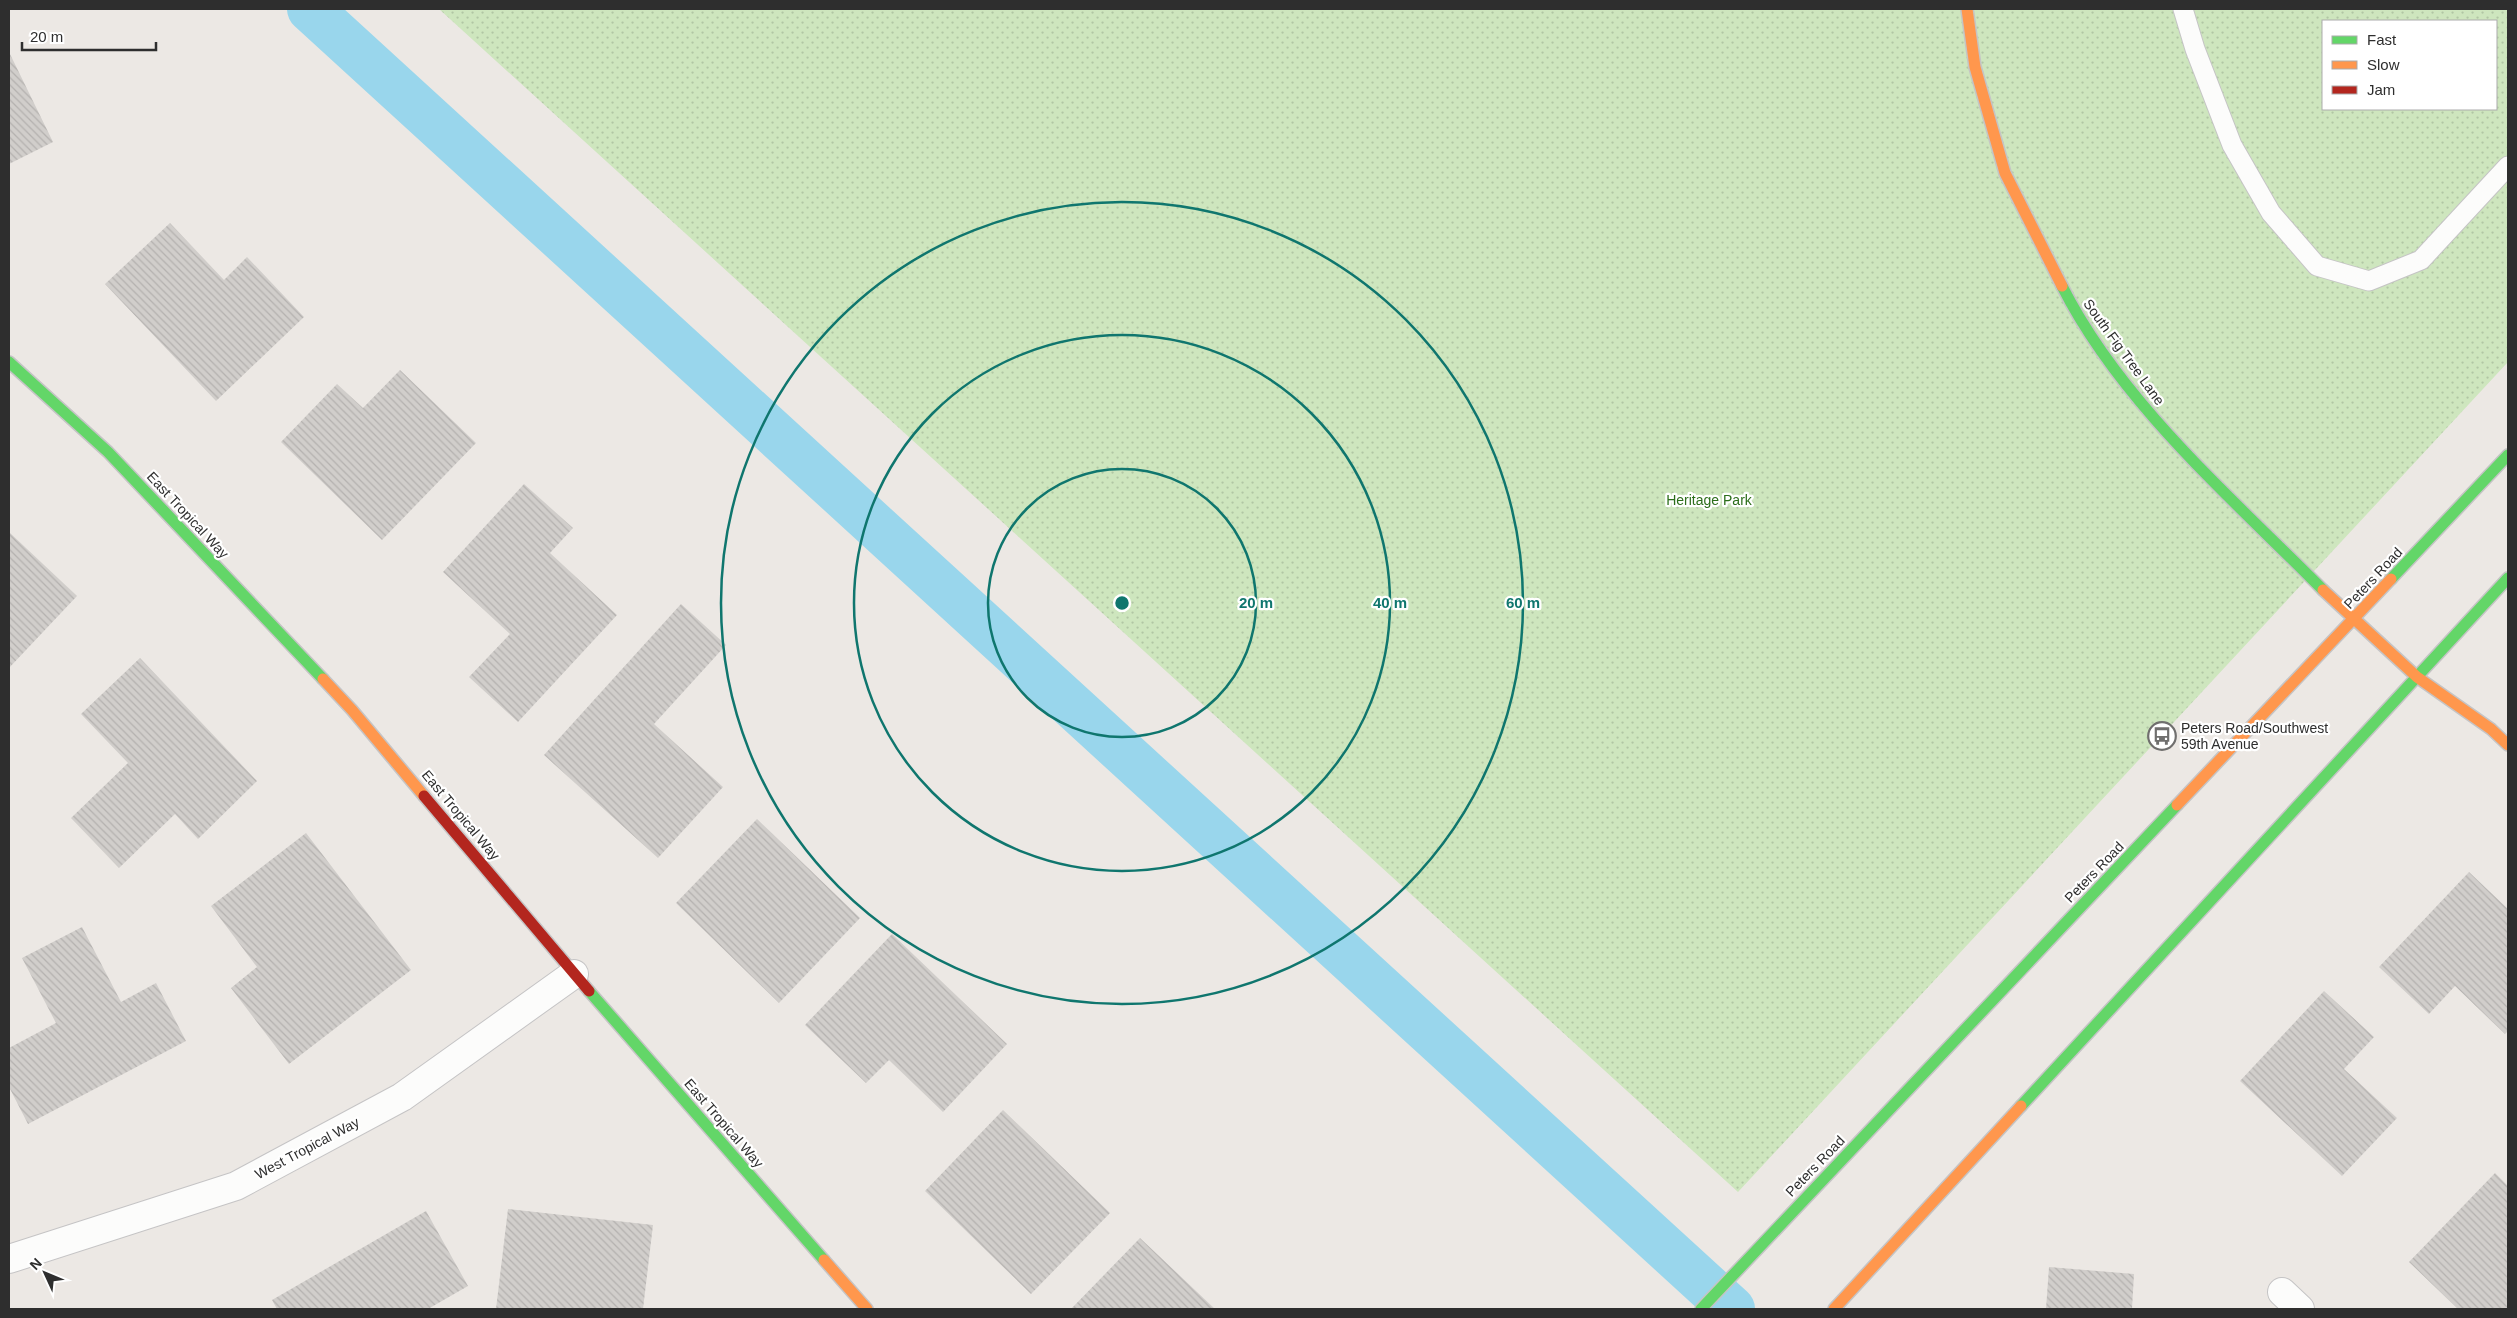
<svg xmlns="http://www.w3.org/2000/svg" width="2517" height="1318" font-family="Arial,sans-serif">
<style>
.park{fill:url(#park-dots);fill-rule:evenodd}
.lines{fill:none;stroke-linecap:round;stroke-linejoin:round}
.canal{stroke:#99d6ec;stroke-width:46}
.building{fill:url(#building-back-hatch)}
.lane-casing{stroke:#c5c4c5;stroke-width:21}
.street-casing{stroke:#c5c4c5;stroke-width:30}
.fast-casing{stroke:#c5c4c5;stroke-width:14}
.slow-casing{stroke:#c5c4c5;stroke-width:14}
.jam-casing{stroke:#c5c4c5;stroke-width:14}
.lane{stroke:#fcfcfb;stroke-width:19}
.street{stroke:#fcfcfb;stroke-width:28}
.fast{stroke:#63d668;stroke-width:11}
.slow{stroke:#ff974d;stroke-width:11}
.jam{stroke:#b3261e;stroke-width:11}
.ring{fill:none;stroke:#0f766e;stroke-width:2.5}
.labels{text-anchor:middle;dominant-baseline:central;stroke-width:4.5;stroke-linejoin:round;paint-order:stroke}
.street-label{font-size:14px;fill:#2e2e2e;stroke:#fff}
.park-label{font-size:14px;fill:#2c6e1b;stroke:#fff}
.poi-label{font-size:14px;fill:#2e2e2e;stroke:#fff;text-anchor:start}
.centre{fill:#0f766e;stroke:#fff;stroke-width:2.5}
.ring-label{font-size:15px;text-anchor:middle;font-weight:bold;fill:#0f766e;stroke:#fff;stroke-width:4.5;stroke-linejoin:round;paint-order:stroke}
</style>
<defs>
<pattern id="park-dots" width="8" height="8" patternUnits="userSpaceOnUse" patternTransform="scale(1.25)"><rect width="8" height="8" fill="#cee6be"/><path d="M2 2h.1M6 6h.1" fill="none" stroke="#b1c6a4" stroke-width="1.8" stroke-linecap="round"/></pattern>
<pattern id="building-back-hatch" width="6" height="6" patternUnits="userSpaceOnUse" patternTransform="scale(1.25)"><rect width="6" height="6" fill="#d1cecb"/><path d="M-1 5l2 2M0 0l6 6M5-1l2 2" fill="none" stroke="#b4b1af"/></pattern>
</defs>
<rect width="100%" height="100%" fill="#ece8e4"/>
<!-- park -->
<path class="park" d="M 439,9 L 2508,9 L 2508,362 L 1738,1192 ZM 2323,21 L 2496,21 L 2496,109 L 2323,109 Z"/>
<g class="lines">
<!-- canal -->
<path class="canal" d="M 310,9 L 1732,1309"/>
</g>
<!-- building -->
<path class="building" d="M 9,52 L 53,142 L 9,164 Z
M 170,223 L 224,280 L 247,257 L 304,317 L 216,401 L 105,284 Z
M 400,370 L 476,443 L 382,540 L 281,442 L 337,384 L 363,408 Z
M 524,484 L 573,528 L 550,553 L 617,615 L 518,722 L 469,677 L 510,634 L 443,572 Z
M 9,532 L 77,596 L 9,668 Z
M 681,604 L 726,645 L 654,724 L 723,787 L 658,858 L 544,755 Z
M 140,658 L 257,781 L 198,839 L 175,814 L 119,868 L 71,818 L 128,763 L 81,714 Z
M 757,819 L 860,918 L 779,1003 L 676,903 Z
M 306,833 L 411,970 L 289,1064 L 231,988 L 257,967 L 211,906 Z
M 2469,872 L 2508,909 L 2508,1031 L 2505,1034 L 2455,986 L 2429,1014 L 2379,967 Z
M 82,927 L 121,1002 L 156,983 L 186,1041 L 28,1124 L 9,1087 L 9,1048 L 56,1023 L 22,958 Z
M 892,934 L 1007,1044 L 943,1112 L 889,1060 L 866,1083 L 805,1025 Z
M 2324,991 L 2374,1037 L 2344,1069 L 2397,1118 L 2342,1176 L 2240,1081 Z
M 1003,1110 L 1110,1213 L 1031,1294 L 925,1191 Z
M 2495,1173 L 2508,1186 L 2508,1309 L 2458,1309 L 2409,1262 Z
M 508,1209 L 653,1225 L 643,1309 L 496,1309 Z
M 426,1211 L 468,1286 L 428,1309 L 277,1309 L 272,1300 Z
M 1140,1238 L 1215,1309 L 1071,1309 Z
M 2049,1267 L 2134,1274 L 2132,1309 L 2046,1309 Z"/>
<g class="lines">
<defs>
<path id="lane" d="M 2183,9 L 2195,49 L 2232,145 L 2271,213 L 2317,266 L 2369,281 L 2421,260 L 2508,166"/>
<path id="street" d="M 9,1259 L 236,1186 L 402,1097 L 574,974
M 2282,1292 L 2300,1309"/>
<path id="fast" d="M 2062,286 C 2121,403 2232,498 2323,590
M 9,362 L 108,452 L 323,679
M 2391,579 L 2508,455
M 589,991 L 824,1260
M 2021,1106 L 2508,578
M 1701,1309 L 2177,805"/>
<path id="slow" d="M 1967,9 L 1975,67 L 2005,173 L 2062,286
M 2323,590 L 2417,677 L 2491,729 L 2508,745
M 323,679 L 352,710 L 424,796
M 2177,805 L 2391,579
M 824,1260 L 867,1309
M 1834,1309 L 2021,1106"/>
<path id="jam" d="M 424,796 L 589,991"/>
</defs>
<!-- lane casing -->
<use href="#lane" class="lane-casing"/>
<!-- street casing -->
<use href="#street" class="street-casing"/>
<!-- fast casing -->
<use href="#fast" class="fast-casing"/>
<!-- slow casing -->
<use href="#slow" class="slow-casing"/>
<!-- jam casing -->
<use href="#jam" class="jam-casing"/>
<!-- lane -->
<use href="#lane" class="lane"/>
<!-- street -->
<use href="#street" class="street"/>
<!-- fast -->
<use href="#fast" class="fast"/>
<!-- slow -->
<use href="#slow" class="slow"/>
<!-- jam -->
<use href="#jam" class="jam"/>
</g>
<!-- distance rings -->
<g class="ring">
<circle cx="1122" cy="603" r="134"/>
<circle cx="1122" cy="603" r="268"/>
<circle cx="1122" cy="603" r="401"/>
</g>
<!-- icons -->
<defs>
<symbol id="bus-ring" viewBox="-11 -11 22 22"><circle r="9.5" fill="#fff" stroke="#706f6e" stroke-width="1.5"/><path d="M-5-6H5V4H4V6H2V4H-2V6H-4V4H-5ZM-3.5-4V0h7V-4ZM-3.5 1.2v1.5H-2V1.2ZM2 1.2v1.5H3.5V1.2Z" fill="#706f6e"/></symbol>
</defs>
<g fill-rule="evenodd">
<use href="#bus-ring" x="2146" y="720" width="32" height="32"/>
</g>
<g class="labels">
<!-- street labels -->
<g class="street-label">
<text transform="translate(2124 352) rotate(54)">South Fig Tree Lane</text>
<text transform="translate(188 515) rotate(47)">East Tropical Way</text>
<text transform="translate(2373 578) rotate(-47)">Peters Road</text>
<text transform="translate(461 815) rotate(50)">East Tropical Way</text>
<text transform="translate(2094 872) rotate(-46)">Peters Road</text>
<text transform="translate(724 1123) rotate(49)">East Tropical Way</text>
<text transform="translate(307 1148) rotate(-28)">West Tropical Way</text>
<text transform="translate(1815 1166) rotate(-46)">Peters Road</text>
</g>
<!-- park labels -->
<g class="park-label">
<text x="1709" y="500">Heritage Park</text>
</g>
<!-- poi labels -->
<g class="poi-label">
<text x="2181" y="728">Peters Road/Southwest<tspan x="2181" dy="16">59th Avenue</tspan></text>
</g>
</g>
<circle cx="1122" cy="603" r="8" class="centre"/>
<g class="ring-label">
<text x="1256" y="608">20 m</text>
<text x="1390" y="608">40 m</text>
<text x="1523" y="608">60 m</text>
</g>
<!-- border -->
<rect width="2517" height="1318" fill="none" stroke="#2e2e2e" stroke-width="20"/>
<!-- legend -->
<rect x="2322" y="20" width="175" height="90" fill="#ffffff" stroke="#ababab"/>
<rect x="2332" y="36" width="25" height="8" fill="#63d668" stroke="#ababab"/>
<text x="2367" y="45" font-size="15" fill="#2e2e2e">Fast</text>
<rect x="2332" y="61" width="25" height="8" fill="#ff974d" stroke="#ababab"/>
<text x="2367" y="70" font-size="15" fill="#2e2e2e">Slow</text>
<rect x="2332" y="86" width="25" height="8" fill="#b3261e" stroke="#ababab"/>
<text x="2367" y="95" font-size="15" fill="#2e2e2e">Jam</text>
<!-- north arrow -->
<g transform="translate(45 1273) rotate(314)" stroke="#ffffff" stroke-width="4" paint-order="stroke">
<path d="M0-4L9 19L0 12L-9 19Z" fill="#2e2e2e"/>
<text y="-8" font-size="14" font-weight="bold" text-anchor="middle" fill="#2e2e2e">N</text>
</g>
<!-- scale -->
<path d="M22 42v8h134v-8" fill="none" stroke="#2e2e2e" stroke-width="2.5"/>
<text x="30" y="42" font-size="15" fill="#2e2e2e" stroke="#ffffff" stroke-width="4" paint-order="stroke">20 m</text>
</svg>
